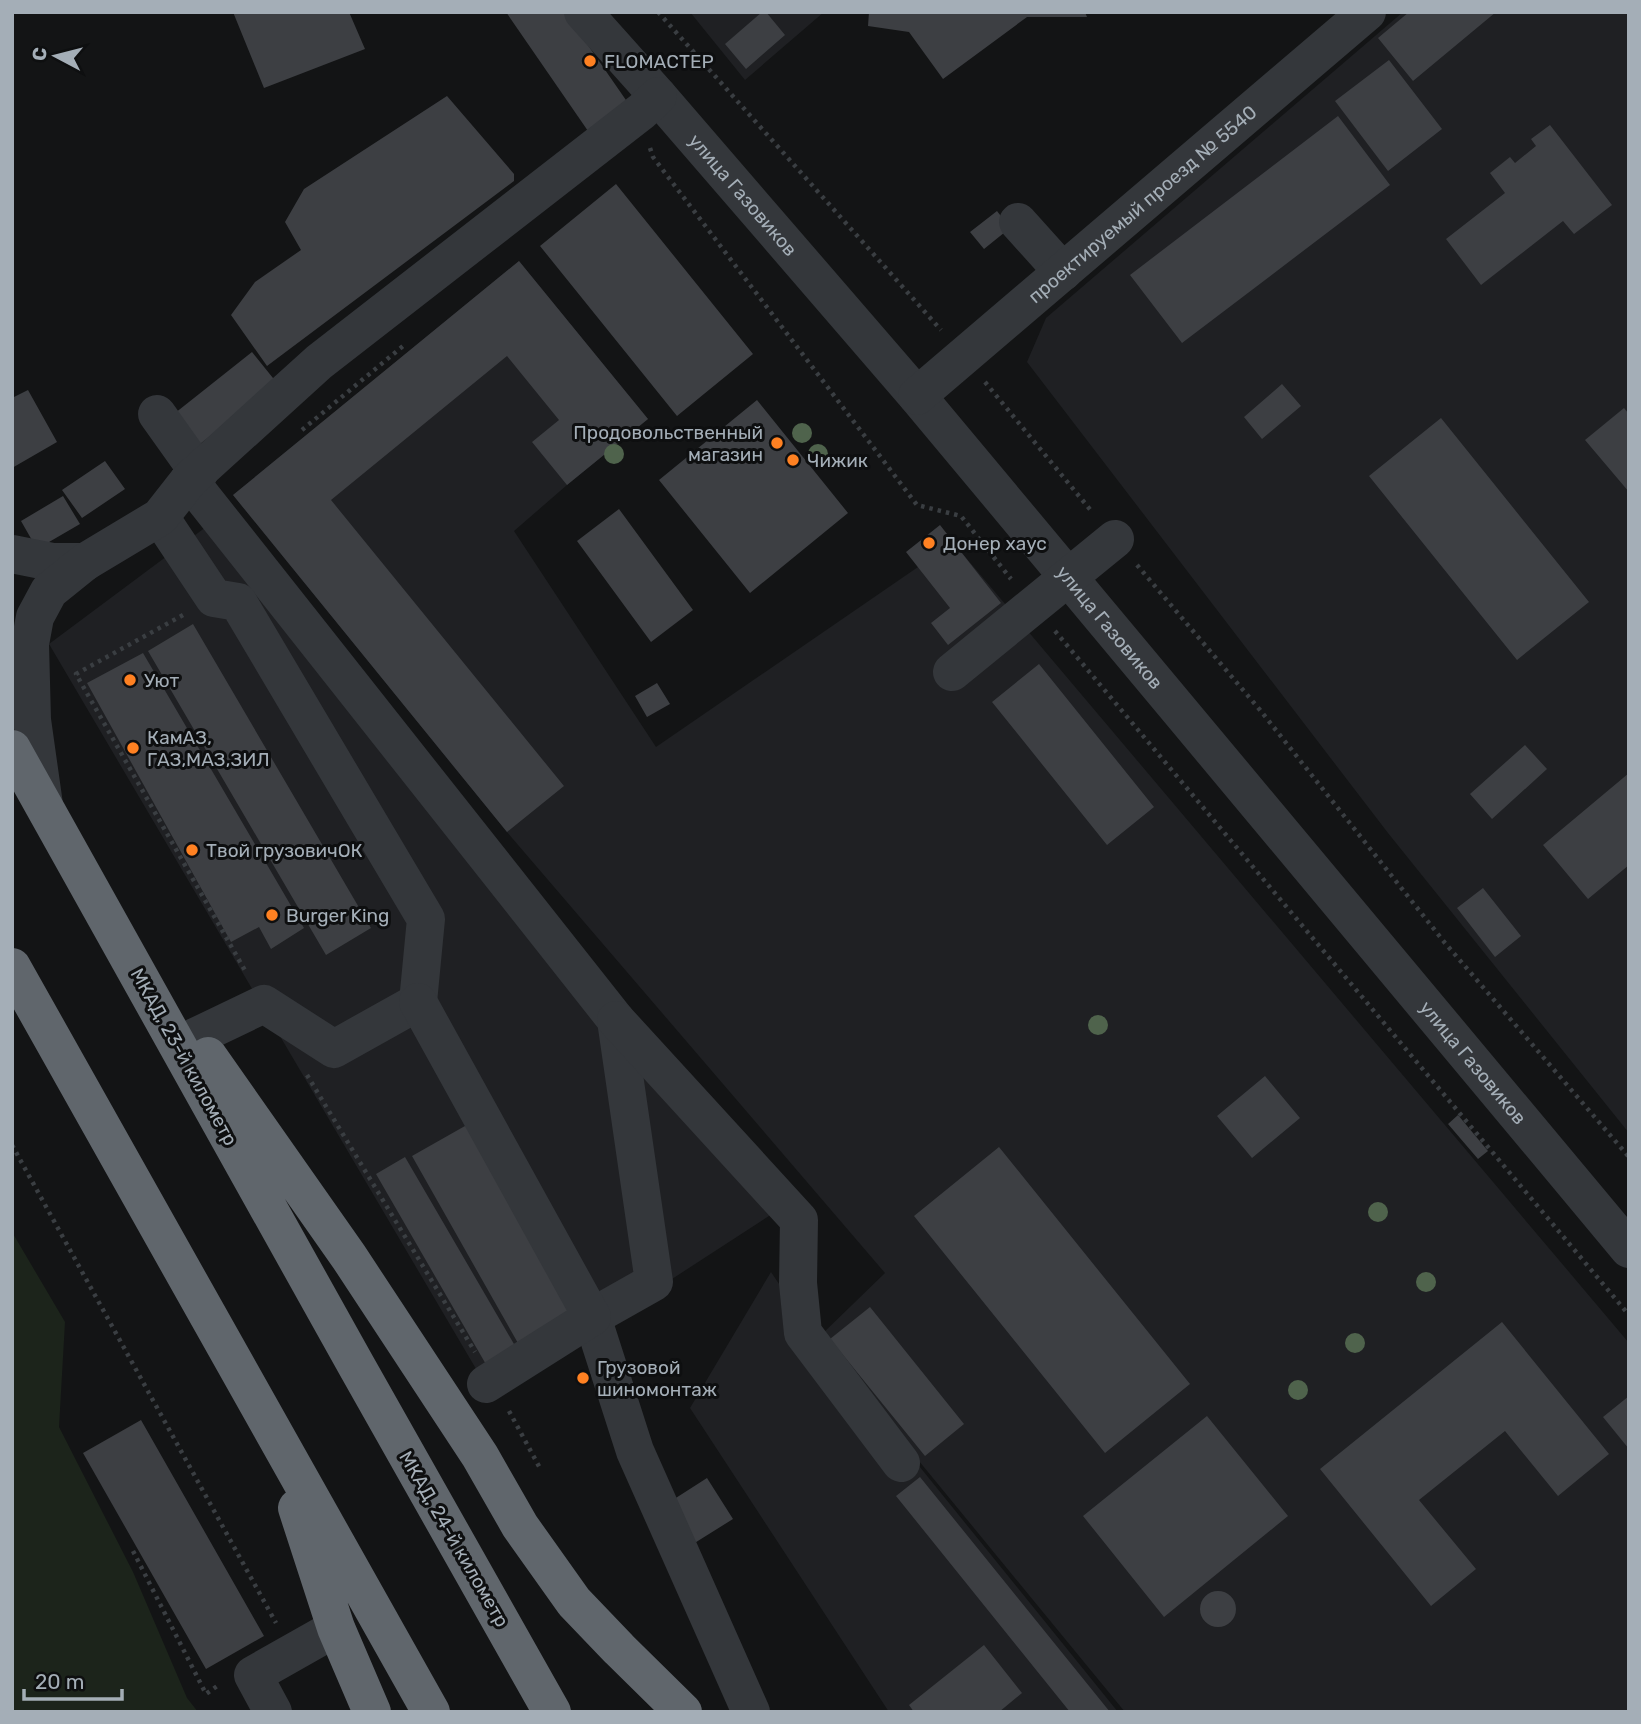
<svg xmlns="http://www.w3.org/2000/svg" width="1641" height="1724" font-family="Rubik,sans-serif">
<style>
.built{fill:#1f2023}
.green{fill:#1c241b}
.building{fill:#3d3f43}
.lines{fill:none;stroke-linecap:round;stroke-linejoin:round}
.path{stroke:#3a3e42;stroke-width:4.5;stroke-dasharray:3.5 5;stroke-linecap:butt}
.minor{stroke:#34373b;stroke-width:38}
.highway{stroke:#60666c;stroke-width:38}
.tree{fill:#4f634c}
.poi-dot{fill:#ff8122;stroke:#0e0f10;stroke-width:2.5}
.labels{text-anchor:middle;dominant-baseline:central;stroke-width:6;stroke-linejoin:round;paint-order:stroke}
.poi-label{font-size:19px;fill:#a4aeb7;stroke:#0e0f10;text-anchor:start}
.street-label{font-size:19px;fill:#a4aeb7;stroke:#0e0f10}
</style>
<rect width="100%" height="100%" fill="#131415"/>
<!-- built -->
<path class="built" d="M 690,12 L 824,12 L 745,80 Z
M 1403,12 L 1629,12 L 1629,1133 L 1388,833 L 1027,362 L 1046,318 Z
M 519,261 L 648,419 L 567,485 L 514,531 L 656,747 L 918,567 L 951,540 L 1629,1343 L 1629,1712 L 1125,1712 L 818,1338 L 885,1273 L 507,832 L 233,495 Z
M 214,521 L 792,1201 L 492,1396 L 49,644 Z
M 771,1272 L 814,1336 L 1118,1712 L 889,1712 L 690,1408 Z"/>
<!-- green -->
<path class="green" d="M 12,1232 L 65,1322 L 59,1427 L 133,1572 L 187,1698 L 198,1712 L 12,1712 Z"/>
<!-- building -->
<path class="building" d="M 233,12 L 349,12 L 365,49 L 264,88 Z
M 506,12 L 565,12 L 628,103 L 588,131 Z
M 762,12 L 766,12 L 785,35 L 746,69 L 725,44 Z
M 869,12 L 1085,12 L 1087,17 L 1027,17 L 943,79 L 909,32 L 868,26 Z
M 1409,12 L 1496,12 L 1413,81 L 1378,38 Z
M 1389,60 L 1442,129 L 1388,171 L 1335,101 Z
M 447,96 L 514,174 L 514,181 L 267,366 L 231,315 L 255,282 L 301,250 L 285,222 L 304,189 Z
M 1338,116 L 1390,185 L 1182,343 L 1130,275 Z
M 1550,125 L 1612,205 L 1574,234 L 1563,221 L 1481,285 L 1446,239 L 1505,193 L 1490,173 L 1510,157 L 1515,163 L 1536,146 L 1531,139 Z
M 616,184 L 753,354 L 677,416 L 540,246 Z
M 997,211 L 1010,228 L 984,249 L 970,232 Z
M 519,261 L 648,419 L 567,485 L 532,442 L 559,420 L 507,356 L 331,500 L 564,786 L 507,832 L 233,495 Z
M 252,352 L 277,383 L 190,452 L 165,421 Z
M 1282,384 L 1301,406 L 1262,439 L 1244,417 Z
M 28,390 L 57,442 L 12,468 L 12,398 Z
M 757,400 L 848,513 L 750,593 L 659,480 Z
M 1624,408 L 1629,414 L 1629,492 L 1585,440 Z
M 1441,418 L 1589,602 L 1517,660 L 1369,476 Z
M 105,461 L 125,489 L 82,518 L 62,490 Z
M 63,496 L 80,524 L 37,549 L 21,521 Z
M 619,509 L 693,610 L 651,642 L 577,541 Z
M 940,525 L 1001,603 L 948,645 L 931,623 L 950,608 L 906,552 Z
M 193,624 L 371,928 L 326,955 L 148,651 Z
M 143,653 L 304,928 L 271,949 L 259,927 L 231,942 L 87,683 Z
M 1039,664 L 1154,807 L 1107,845 L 992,702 Z
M 657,683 L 670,704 L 647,717 L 635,696 Z
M 1525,745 L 1547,769 L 1492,819 L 1470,794 Z
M 1629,773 L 1629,865 L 1588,899 L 1543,845 Z
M 1483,888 L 1521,936 L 1495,957 L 1457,908 Z
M 1265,1076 L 1300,1118 L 1252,1158 L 1217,1116 Z
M 1458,1115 L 1488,1151 L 1478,1159 L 1448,1124 Z
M 472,1122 L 584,1318 L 523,1352 L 412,1156 Z
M 999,1147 L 1190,1384 L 1105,1453 L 914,1216 Z
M 405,1157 L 521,1356 L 491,1373 L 376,1174 Z
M 870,1307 L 964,1424 L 925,1456 L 830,1339 Z
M 1502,1322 L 1609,1454 L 1558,1496 L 1505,1431 L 1419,1500 L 1476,1569 L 1431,1606 L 1320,1469 Z
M 1629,1396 L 1629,1449 L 1603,1417 Z
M 1207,1416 L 1288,1516 L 1164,1617 L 1083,1516 Z
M 141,1420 L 264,1636 L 206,1669 L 83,1453 Z
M 920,1477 L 1110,1712 L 1070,1712 L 896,1496 Z
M 707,1478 L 733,1519 L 693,1544 L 668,1503 Z
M1200 1609a18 18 0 1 1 36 0a18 18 0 1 1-36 0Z
M 984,1645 L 1022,1693 L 999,1712 L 914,1712 L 909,1705 Z"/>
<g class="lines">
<!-- path -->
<path class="path" d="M 658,12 L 941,330
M 650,148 L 653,157 L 917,505 L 961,516 L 1011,579
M 985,382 L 1093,513
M 302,430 L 403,346
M 1137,565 L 1260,710 L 1445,943 L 1629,1157
M 183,615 L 76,674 L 247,974
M 1055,631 L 1629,1315
M 307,1075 L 475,1352
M 12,1145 L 276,1623
M 509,1411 L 541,1470
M 133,1551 L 206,1694 L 220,1684"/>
<!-- minor -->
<g class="minor">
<path id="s1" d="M 583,12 L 658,96 L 917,396 L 1629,1249"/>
<path d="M 1018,222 L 1063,272"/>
<path id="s2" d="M 917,396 L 1367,12"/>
<path d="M 157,414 L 199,473"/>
<path d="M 189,480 L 616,1020 L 654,1282 L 592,1317 L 635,1451 L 751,1712"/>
<path d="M 160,517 L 214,598 L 238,602 L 426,919 L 418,1002 L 334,1049 L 264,1004 L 195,1037"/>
<path d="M 12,554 L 52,562 L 85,562"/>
<path d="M 952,672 L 1115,539"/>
<path d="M 44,805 L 32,720 L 30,644 L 35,617 L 49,591 L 85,562 L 160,517 L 189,480 L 319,362 L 642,111 L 658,96"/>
<path d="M 418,1002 L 592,1317 L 486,1384"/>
<path d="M 616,1020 L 799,1220 L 798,1283 L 803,1333 L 901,1463"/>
<path d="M 273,1712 L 253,1675 L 336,1628"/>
</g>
<!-- highway -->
<path class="highway" d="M 12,749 L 356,1365 L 552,1712
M 12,967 L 431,1712
M 208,1056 L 349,1257 L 480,1456 L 520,1526 L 574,1602 L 619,1649 L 683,1712
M 297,1508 L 336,1628 L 372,1712"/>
</g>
<!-- trees -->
<g class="tree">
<circle cx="802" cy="433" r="10"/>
<circle cx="614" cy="454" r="10"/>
<circle cx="818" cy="454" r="10"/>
<circle cx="1098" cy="1025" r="10"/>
<circle cx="1378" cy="1212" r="10"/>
<circle cx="1426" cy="1282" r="10"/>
<circle cx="1355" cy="1343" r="10"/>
<circle cx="1298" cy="1390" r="10"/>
</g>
<!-- markers -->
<g class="poi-dot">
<circle cx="590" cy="61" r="7"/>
<circle cx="777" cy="443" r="7"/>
<circle cx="793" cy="460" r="7"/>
<circle cx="929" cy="543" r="7"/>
<circle cx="130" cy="680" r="7"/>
<circle cx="133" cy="748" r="7"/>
<circle cx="192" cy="850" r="7"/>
<circle cx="272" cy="915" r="7"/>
<circle cx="583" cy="1378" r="7"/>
</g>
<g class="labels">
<!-- poi labels -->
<g class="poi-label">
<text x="604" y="61">FLOМАСТЕР</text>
<text x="763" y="432" text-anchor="end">Продовольственный<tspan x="763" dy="22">магазин</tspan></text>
<text x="807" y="460">Чижик</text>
<text x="943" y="543">Донер хаус</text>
<text x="144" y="680">Уют</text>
<text x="147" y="737">КамАЗ,<tspan x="147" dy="22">ГАЗ,МАЗ,ЗИЛ</tspan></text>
<text x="206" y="850">Твой грузовичОК</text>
<text x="286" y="915">Burger King</text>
<text x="597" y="1367">Грузовой<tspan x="597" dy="22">шиномонтаж</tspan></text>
</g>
<!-- street labels -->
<g class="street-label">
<text stroke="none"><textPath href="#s1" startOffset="243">улица Газовиков</textPath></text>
<text stroke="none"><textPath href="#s2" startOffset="296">проектируемый проезд № 5540</textPath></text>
<text stroke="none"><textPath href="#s1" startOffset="810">улица Газовиков</textPath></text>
<text transform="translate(184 1057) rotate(61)">МКАД, 23-й километр</text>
<text stroke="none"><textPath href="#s1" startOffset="1377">улица Газовиков</textPath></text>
<text transform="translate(454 1539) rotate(60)">МКАД, 24-й километр</text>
</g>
</g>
<!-- border -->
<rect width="1641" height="1724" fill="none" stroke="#a4aeb7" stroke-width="28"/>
<!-- north arrow -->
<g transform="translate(56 56) rotate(277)" stroke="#0e0f10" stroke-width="5" paint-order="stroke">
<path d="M0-5L12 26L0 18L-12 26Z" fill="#a4aeb7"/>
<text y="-10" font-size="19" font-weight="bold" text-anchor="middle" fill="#a4aeb7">С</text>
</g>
<!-- scale -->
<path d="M24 1689v10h98v-10" fill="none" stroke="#a4aeb7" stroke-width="3.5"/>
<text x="35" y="1689" font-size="21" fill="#a4aeb7" stroke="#0e0f10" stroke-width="5" paint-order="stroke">20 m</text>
</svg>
